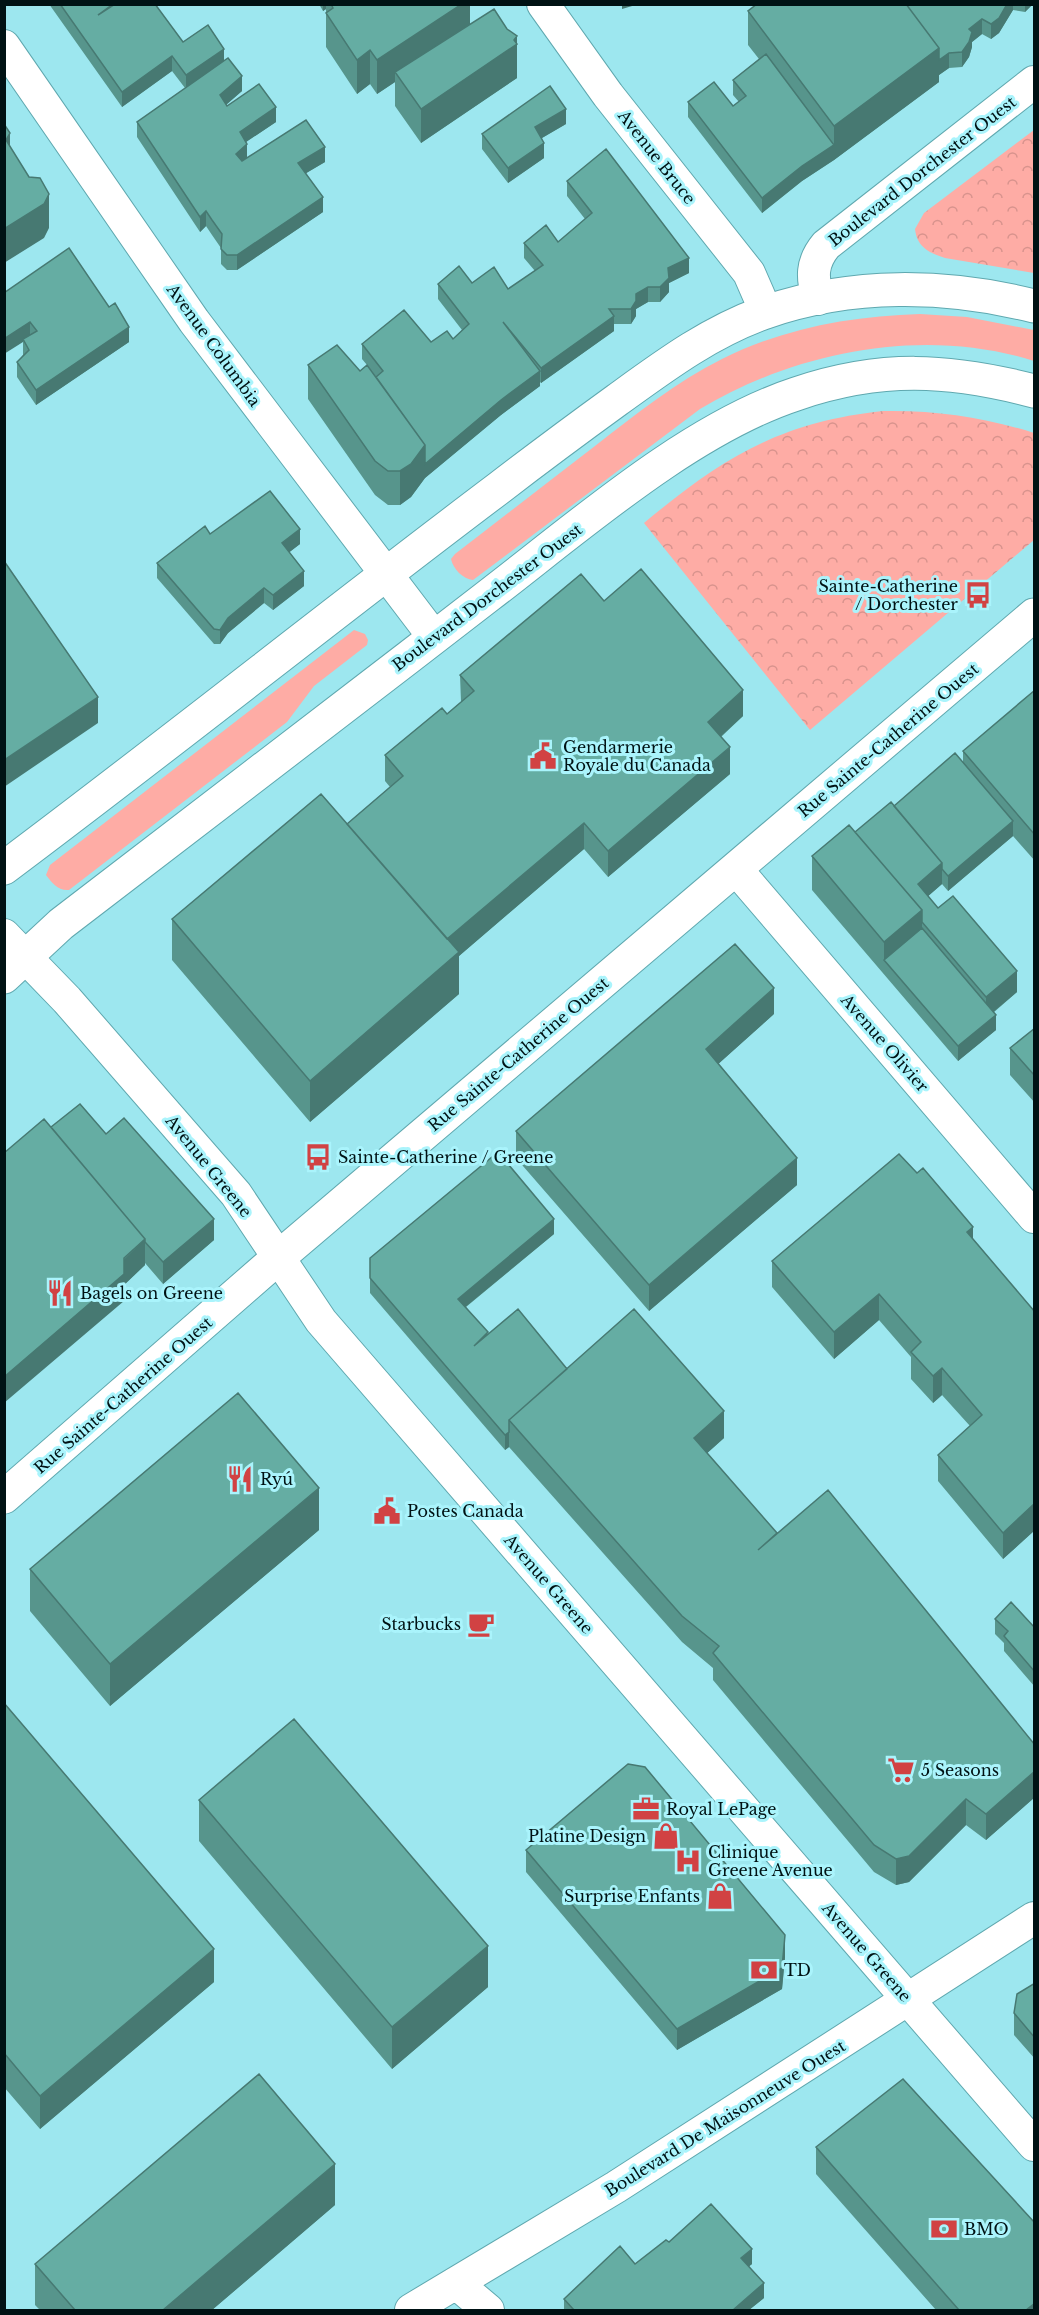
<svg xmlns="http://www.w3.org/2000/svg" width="1039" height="2315" font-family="'Libre Baskerville',serif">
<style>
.grass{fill:#feaca5}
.park{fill:url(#park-crowns)}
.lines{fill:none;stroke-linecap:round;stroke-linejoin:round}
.minor-casing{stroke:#5fa8af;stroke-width:34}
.tertiary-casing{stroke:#5fa8af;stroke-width:35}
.secondary-casing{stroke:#5fa8af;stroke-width:35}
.minor{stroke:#fff;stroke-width:32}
.tertiary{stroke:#fff;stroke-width:33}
.secondary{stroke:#fff;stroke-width:33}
.wall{fill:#57958c}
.shaded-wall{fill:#477972}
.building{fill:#65ada3;stroke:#477972;stroke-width:1.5}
.labels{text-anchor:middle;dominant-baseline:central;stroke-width:6;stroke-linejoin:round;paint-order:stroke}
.street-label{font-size:16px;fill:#001214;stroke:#aaf4fc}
.poi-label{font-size:16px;fill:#001214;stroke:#aaf4fc;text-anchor:start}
</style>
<defs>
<pattern id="park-crowns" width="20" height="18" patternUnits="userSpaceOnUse" patternTransform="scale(1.5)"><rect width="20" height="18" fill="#feaca5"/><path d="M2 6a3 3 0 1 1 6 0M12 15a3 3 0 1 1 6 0" fill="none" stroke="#d8938d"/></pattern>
</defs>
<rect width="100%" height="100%" fill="#9de7ef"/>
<!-- grass -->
<path class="grass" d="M 920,314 L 967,317 L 1034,330 L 1034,361 C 924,326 797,351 700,409 L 473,580 C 463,579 453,569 451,559 L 455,554 C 502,518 548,482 595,446 C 636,414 676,382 722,359 C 784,328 852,316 920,314 Z
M 354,630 L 365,634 L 368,640 L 367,645 L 314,686 L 287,722 L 69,890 C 58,891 52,883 46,875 L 50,865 Z"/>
<!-- park -->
<path class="park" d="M 1034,130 L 1034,273 L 945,258 C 929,253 917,247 915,229 L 924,213 Z
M 883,411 C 936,410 984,417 1034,433 L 1034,540 L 810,730 L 644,523 C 722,458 780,422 883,411 Z"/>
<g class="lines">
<defs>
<path id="minor" d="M 543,4 L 608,95 L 749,273 L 766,312
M 4,46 L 194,321 L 434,637
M 818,299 C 812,278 811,263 826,245 L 1034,82
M 736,869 L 1034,1217
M 4,935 L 67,1000 L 236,1194 L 321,1321 L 1034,2145
M 456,2283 L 488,2310
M 411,2310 L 616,2187 L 1034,1918"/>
<path id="tertiary" d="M 4,1497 L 279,1257 L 1034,615"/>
<path id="secondary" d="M 4,868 C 171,743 333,613 499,488 C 538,458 577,429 617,400 C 664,366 708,333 763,313 C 851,282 946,284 1034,306
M 4,977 L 61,924 C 203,815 346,706 488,596 C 577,528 689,429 796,394 C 881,365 949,369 1034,391"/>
</defs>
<!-- minor casing -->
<use href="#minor" class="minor-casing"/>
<!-- tertiary casing -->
<use href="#tertiary" class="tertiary-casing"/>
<!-- secondary casing -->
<use href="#secondary" class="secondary-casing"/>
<!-- minor -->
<use href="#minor" class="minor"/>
<!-- tertiary -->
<use href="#tertiary" class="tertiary"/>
<!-- secondary -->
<use href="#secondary" class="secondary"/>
</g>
<!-- wall -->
<path class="wall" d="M 49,4 L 155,4 L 183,42 L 224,61 L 242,91 L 226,105 L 227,106 L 276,122 L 246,142 L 247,158 L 325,162 L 306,173 L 323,212 L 237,270 L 227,270 L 221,264 L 221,248 L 212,235 L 206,226 L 200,232 L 137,137 L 137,122 L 185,88 L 172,71 L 122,107 Z
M 319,4 L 470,4 L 470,24 L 517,43 L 517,78 L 421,143 L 395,106 L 395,82 L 377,94 L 370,84 L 357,94 L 326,47 L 326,9 L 323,11 Z
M 757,4 L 1033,4 L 1025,12 L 1013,10 L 999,33 L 991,39 L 982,34 L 972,42 L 972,47 L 969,57 L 962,67 L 949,68 L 939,75 L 939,82 L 834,160 L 802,181 L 762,213 L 688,117 L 688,102 L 733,106 L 739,102 L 733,95 L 733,80 L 759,59 L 748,45 L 748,11 Z
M 566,124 L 542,138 L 544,158 L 508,183 L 482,149 L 482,134 Z
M 567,181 L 689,273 L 669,283 L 669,292 L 660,302 L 648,302 L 636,309 L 636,316 L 631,324 L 614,324 L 614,331 L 541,383 L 540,382 L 540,386 L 501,415 L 425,478 L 411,497 L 400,505 L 388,505 L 375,495 L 308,399 L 308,365 L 360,371 L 367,365 L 362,359 L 362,344 L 431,342 L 453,339 L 462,330 L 438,299 L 438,284 L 472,283 L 508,289 L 535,271 L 524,258 L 524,243 L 558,242 L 585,219 L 567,196 Z
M 4,293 L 129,342 L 36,405 L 17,377 L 17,362 L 23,355 L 23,342 Z
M 210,534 L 300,544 L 289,552 L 304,586 L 273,610 L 264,603 L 228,633 L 220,644 L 214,644 L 157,578 L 157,563 Z
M 604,601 L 743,716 L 721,737 L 730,774 L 608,877 L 584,849 L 459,956 L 459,994 L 310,1122 L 172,960 L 172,919 L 347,824 L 390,787 L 385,781 L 385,755 L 447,714 L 461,702 L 460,675 Z
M 1035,690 L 1035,861 L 1013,836 L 948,891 L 942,884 L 928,896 L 938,908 L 1017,992 L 993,1013 L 996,1030 L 958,1061 L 812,890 L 812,856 L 855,832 L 894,806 L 963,762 L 963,751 Z
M 774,1014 L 718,1064 L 797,1185 L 649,1311 L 516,1158 L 516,1131 Z
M 1035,1028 L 1035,1103 L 1010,1075 L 1010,1048 Z
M 51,1127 L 106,1134 L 214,1240 L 163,1284 L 145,1263 L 145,1265 L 124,1285 L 124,1301 Z
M 554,1234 L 466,1307 L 488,1335 L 724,1438 L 707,1453 L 777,1535 L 1035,1745 L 1035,1797 L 986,1840 L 966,1825 L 909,1882 L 896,1885 L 874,1872 L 713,1680 L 713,1668 L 682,1642 L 509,1447 L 505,1450 L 370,1293 L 370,1258 Z
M 973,1239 L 1035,1312 L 1035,1530 L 1003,1559 L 938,1481 L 938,1455 L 970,1426 L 942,1395 L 933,1403 L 911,1379 L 911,1357 L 879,1320 L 834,1359 L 772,1287 L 772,1261 Z
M 319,1530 L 110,1706 L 30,1611 L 30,1569 Z
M 995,1619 L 1035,1628 L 1035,1687 L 1004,1651 L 1004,1643 L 995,1634 Z
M 4,1703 L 214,1982 L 40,2129 L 4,2087 Z
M 199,1800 L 488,1987 L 392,2069 L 199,1841 Z
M 526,1850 L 785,1957 L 782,1989 L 677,2050 L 526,1872 Z
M 1035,1983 L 1035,2059 L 1014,2035 L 1014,2013 Z
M 816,2147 L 1035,2310 L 936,2310 L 816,2174 Z
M 335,2205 L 212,2310 L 40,2310 L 35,2305 L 35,2264 Z
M 669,2242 L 752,2264 L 749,2266 L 764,2298 L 749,2310 L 564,2310 L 564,2299 L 635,2264 Z"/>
<!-- shaded-wall -->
<path class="shaded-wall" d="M 323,4 L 326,4 L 326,9 L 323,11 Z
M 462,4 L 470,4 L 470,24 L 395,72 L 395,82 L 377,94 L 377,60 Z
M 622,4 L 639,4 L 622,9 Z
M 1007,4 L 1013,4 L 1013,10 L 999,33 L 991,39 L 991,24 Z
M 1025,4 L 1033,4 L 1025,12 Z
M 982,19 L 982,34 L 972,42 L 972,47 L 969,57 L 962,67 L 962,52 L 969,29 Z
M 517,36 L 517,78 L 421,143 L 421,109 L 514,40 Z
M 939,48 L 949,53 L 949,68 L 939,75 L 939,82 L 834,160 L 802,181 L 762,213 L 762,198 L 802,166 L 834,145 L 834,126 Z
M 224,49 L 224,64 L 186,90 L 186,75 Z
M 370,50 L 370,84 L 357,94 L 357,60 Z
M 172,56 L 172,71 L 122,107 L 122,92 Z
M 242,76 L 242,91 L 220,110 L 220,95 Z
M 276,107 L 276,122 L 240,146 L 240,132 Z
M 566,109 L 566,124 L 535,142 L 535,127 Z
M 10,133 L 10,167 L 6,140 Z
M 544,143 L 544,158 L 508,183 L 508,168 Z
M 247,144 L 247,159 L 236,169 L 236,154 Z
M 325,147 L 325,162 L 298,178 L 298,163 Z
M 49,194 L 49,228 L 44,238 L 4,263 L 4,229 Z
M 323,197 L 323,212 L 237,270 L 237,255 Z
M 206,211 L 206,226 L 200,232 L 200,217 Z
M 689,258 L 689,273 L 669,283 L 669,292 L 660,302 L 660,287 L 668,268 Z
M 648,287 L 648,302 L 636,309 L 636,294 Z
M 636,301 L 636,316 L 631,324 L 631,309 Z
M 614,316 L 614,331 L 541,383 L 541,368 Z
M 30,322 L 30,337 L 23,339 L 23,342 L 4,354 L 4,339 Z
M 129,327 L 129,342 L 36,405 L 36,390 Z
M 540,371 L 540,386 L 501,415 L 425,478 L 411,497 L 400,505 L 400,471 L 425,445 L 501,400 Z
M 300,529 L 300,544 L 282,558 L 282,543 Z
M 304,571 L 304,586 L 273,610 L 273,595 Z
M 264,588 L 264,603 L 228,633 L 220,644 L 220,630 L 228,618 Z
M 743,690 L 743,716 L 708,748 L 708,722 Z
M 98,697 L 98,723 L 4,787 L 4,760 Z
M 730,747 L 730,774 L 608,877 L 608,851 Z
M 1013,821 L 1013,836 L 948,891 L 948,876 Z
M 584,823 L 584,849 L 459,956 L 459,994 L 310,1122 L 310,1081 L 440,945 Z
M 942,863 L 942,884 L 918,905 L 918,884 Z
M 922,910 L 922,943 L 884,960 L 884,942 Z
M 1017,971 L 1017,992 L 986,1018 L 986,997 Z
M 774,988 L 774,1014 L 706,1075 L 706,1049 Z
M 996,1015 L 996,1030 L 958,1061 L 958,1046 Z
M 797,1158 L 797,1185 L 649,1311 L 649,1285 Z
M 214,1219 L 214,1240 L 163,1284 L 163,1262 Z
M 554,1219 L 554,1234 L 458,1313 L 458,1299 Z
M 973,1227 L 973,1253 L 967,1232 Z
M 145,1239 L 145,1265 L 124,1285 L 124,1301 L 4,1403 L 4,1377 Z
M 879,1294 L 879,1320 L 834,1359 L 834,1332 Z
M 942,1368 L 942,1395 L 933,1403 L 933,1376 Z
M 724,1411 L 724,1438 L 694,1465 L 694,1438 Z
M 509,1432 L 509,1447 L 505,1450 L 505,1435 Z
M 319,1488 L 319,1530 L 110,1706 L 110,1664 Z
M 1035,1503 L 1035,1530 L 1003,1559 L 1003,1533 Z
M 1035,1771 L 1035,1797 L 986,1840 L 986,1814 Z
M 966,1799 L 966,1825 L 909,1882 L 896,1885 L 896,1859 Z
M 785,1935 L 785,1957 L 782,1989 L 677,2050 L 677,2029 Z
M 488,1946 L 488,1987 L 392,2069 L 392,2027 Z
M 214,1949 L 214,1982 L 40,2129 L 40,2096 Z
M 335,2164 L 335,2205 L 212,2310 L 163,2310 Z
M 752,2249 L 752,2264 L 741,2273 L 741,2258 Z
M 764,2283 L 764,2298 L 749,2310 L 733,2310 Z
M 1035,2303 L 1035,2310 L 1026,2310 Z"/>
<!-- building -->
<path class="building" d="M 60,4 L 113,4 L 98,15 L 115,4 L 155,4 L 183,42 L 208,25 L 224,49 L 186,75 L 172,56 L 122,92 Z
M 331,4 L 462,4 L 377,60 L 370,50 L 357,60 L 326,13 L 333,8 Z
M 757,4 L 906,4 L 939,48 L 834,126 L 748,11 Z
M 906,4 L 1007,4 L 999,18 L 991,24 L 982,19 L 969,29 L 972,32 L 969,42 L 962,52 L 949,53 L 939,60 L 939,48 Z
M 494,9 L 507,29 L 517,36 L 514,40 L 517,44 L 421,109 L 395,72 Z
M 766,54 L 834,145 L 802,166 L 762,198 L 688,102 L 714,82 L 733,106 L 746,96 L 733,80 Z
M 228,58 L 242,76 L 220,95 L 227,106 L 259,84 L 276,107 L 240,132 L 247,144 L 236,154 L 242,161 L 306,120 L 325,147 L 298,163 L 323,197 L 237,255 L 227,255 L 221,249 L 222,234 L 212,220 L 206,211 L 200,217 L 137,122 Z
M 550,86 L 566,109 L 535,127 L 544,143 L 508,168 L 482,134 Z
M 4,124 L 10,133 L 6,140 L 29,177 L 40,178 L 49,194 L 44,204 L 4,229 Z
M 606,149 L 689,258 L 668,268 L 669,278 L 660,287 L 648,287 L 636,294 L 636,301 L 631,309 L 609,309 L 614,316 L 541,368 L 503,322 L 540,371 L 501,400 L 425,464 L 425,445 L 376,377 L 383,371 L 362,344 L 404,310 L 431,342 L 447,331 L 453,339 L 469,324 L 438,284 L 459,266 L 472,283 L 494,267 L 508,289 L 543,265 L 524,243 L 546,225 L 558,242 L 592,213 L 567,181 Z
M 69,248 L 109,307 L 115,303 L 129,327 L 36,390 L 17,362 L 29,350 L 23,339 L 37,331 L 30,322 L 4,339 L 4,293 Z
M 337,345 L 360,371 L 367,365 L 425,445 L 411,464 L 400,471 L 388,471 L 375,461 L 308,365 Z
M 270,491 L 300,529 L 282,543 L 304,571 L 273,595 L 264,588 L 228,618 L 220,630 L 214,629 L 157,563 L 205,526 L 210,534 Z
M 4,561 L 98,697 L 4,760 Z
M 641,569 L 743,690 L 708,722 L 730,747 L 608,851 L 584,823 L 447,939 L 347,824 L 403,776 L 385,755 L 442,708 L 447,714 L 474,691 L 460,675 L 581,574 L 604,601 Z
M 1035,690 L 1035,835 L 963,751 Z
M 955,753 L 1013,821 L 948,876 L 942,869 L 942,863 L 894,806 Z
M 321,794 L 459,952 L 310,1081 L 172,919 Z
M 891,802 L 942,863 L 918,884 L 938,908 L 953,896 L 1017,971 L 986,997 L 922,922 L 922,910 L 855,832 Z
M 849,825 L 922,910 L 884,942 L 812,856 Z
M 922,928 L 996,1015 L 958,1046 L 884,960 Z
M 735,944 L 774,988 L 706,1049 L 797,1158 L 649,1285 L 516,1131 Z
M 1035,1028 L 1035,1076 L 1010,1048 Z
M 80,1104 L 106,1134 L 124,1118 L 214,1219 L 163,1262 L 145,1242 L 145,1239 L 51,1127 Z
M 44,1119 L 145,1239 L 124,1258 L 124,1274 L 4,1377 L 4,1153 Z
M 498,1152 L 554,1219 L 458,1299 L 488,1332 L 474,1346 L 518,1309 L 567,1369 L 509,1420 L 509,1432 L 505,1435 L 370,1278 L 370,1258 Z
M 899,1154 L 917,1173 L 923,1168 L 973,1227 L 967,1232 L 1035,1312 L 1035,1503 L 1003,1533 L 938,1455 L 982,1415 L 942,1368 L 933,1376 L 911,1352 L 921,1342 L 879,1294 L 834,1332 L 772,1261 Z
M 634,1309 L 724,1411 L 694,1438 L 777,1533 L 758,1550 L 828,1490 L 1035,1745 L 1035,1771 L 986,1814 L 966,1799 L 909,1856 L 896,1859 L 874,1845 L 713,1653 L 719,1646 L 682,1616 L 509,1420 Z
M 238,1393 L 319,1488 L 110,1664 L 30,1569 Z
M 1011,1602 L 1035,1628 L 1035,1672 L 1004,1636 L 1008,1631 L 995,1619 Z
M 4,1703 L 214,1949 L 40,2096 L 4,2053 Z
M 294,1719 L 488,1946 L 392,2027 L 199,1800 Z
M 628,1764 L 645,1767 L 785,1935 L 782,1968 L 677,2029 L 526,1850 Z
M 1035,1983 L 1035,2038 L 1014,2013 L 1017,1994 Z
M 259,2074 L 335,2164 L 163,2310 L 75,2310 L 35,2264 Z
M 903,2079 L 1035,2223 L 1035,2303 L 1026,2310 L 959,2310 L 816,2147 Z
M 711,2204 L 752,2249 L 741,2258 L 764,2283 L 733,2310 L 574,2310 L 564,2299 L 620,2246 L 635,2264 L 666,2240 L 669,2242 Z"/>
<!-- icons -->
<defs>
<symbol id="bus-bare" viewBox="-9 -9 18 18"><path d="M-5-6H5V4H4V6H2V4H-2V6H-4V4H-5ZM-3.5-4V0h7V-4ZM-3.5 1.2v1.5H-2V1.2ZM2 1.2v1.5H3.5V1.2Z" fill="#d14243" stroke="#aaf4fc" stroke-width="2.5" paint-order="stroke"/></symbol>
<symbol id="civic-bare" viewBox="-9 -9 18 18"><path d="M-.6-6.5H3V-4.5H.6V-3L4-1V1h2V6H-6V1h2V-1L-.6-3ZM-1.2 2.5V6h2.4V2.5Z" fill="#d14243" stroke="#aaf4fc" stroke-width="2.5" paint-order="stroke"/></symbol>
<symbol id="restaurant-bare" viewBox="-9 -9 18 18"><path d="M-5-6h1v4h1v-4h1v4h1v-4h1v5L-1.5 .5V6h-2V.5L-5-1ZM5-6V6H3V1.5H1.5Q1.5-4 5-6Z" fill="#d14243" stroke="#aaf4fc" stroke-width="2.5" paint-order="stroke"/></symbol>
<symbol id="cafe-bare" viewBox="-9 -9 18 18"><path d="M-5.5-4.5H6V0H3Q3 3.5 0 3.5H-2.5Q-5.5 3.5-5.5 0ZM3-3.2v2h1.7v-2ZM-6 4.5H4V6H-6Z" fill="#d14243" stroke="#aaf4fc" stroke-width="2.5" paint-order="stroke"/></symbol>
<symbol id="supermarket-bare" viewBox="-9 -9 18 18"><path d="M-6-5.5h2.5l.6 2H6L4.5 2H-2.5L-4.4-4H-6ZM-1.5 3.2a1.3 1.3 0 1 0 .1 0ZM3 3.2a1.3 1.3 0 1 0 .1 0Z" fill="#d14243" stroke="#aaf4fc" stroke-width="2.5" paint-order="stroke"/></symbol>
<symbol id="office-bare" viewBox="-9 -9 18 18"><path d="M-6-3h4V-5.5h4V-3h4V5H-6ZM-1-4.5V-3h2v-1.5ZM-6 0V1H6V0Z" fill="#d14243" stroke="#aaf4fc" stroke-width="2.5" paint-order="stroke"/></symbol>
<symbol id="shop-bare" viewBox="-9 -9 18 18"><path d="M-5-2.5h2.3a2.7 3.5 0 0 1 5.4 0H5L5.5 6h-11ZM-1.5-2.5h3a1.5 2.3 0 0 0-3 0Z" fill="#d14243" stroke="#aaf4fc" stroke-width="2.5" paint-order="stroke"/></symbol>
<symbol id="hospital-bare" viewBox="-9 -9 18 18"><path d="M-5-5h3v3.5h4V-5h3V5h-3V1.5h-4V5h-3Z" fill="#d14243" stroke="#aaf4fc" stroke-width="2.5" paint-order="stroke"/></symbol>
<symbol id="bank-bare" viewBox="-9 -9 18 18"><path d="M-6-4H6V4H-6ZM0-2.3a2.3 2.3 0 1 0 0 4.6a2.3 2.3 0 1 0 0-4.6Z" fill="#d14243" stroke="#aaf4fc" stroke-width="2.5" paint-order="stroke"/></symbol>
</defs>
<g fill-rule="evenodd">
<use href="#bus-bare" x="959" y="576" width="38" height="38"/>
<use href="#civic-bare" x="524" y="737" width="38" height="38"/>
<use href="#bus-bare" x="299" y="1138" width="38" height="38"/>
<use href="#restaurant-bare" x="41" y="1274" width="38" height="38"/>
<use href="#restaurant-bare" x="221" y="1460" width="38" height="38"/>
<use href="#civic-bare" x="368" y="1492" width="38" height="38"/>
<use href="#cafe-bare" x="462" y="1605" width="38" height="38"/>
<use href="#supermarket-bare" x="882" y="1751" width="38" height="38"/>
<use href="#office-bare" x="627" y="1790" width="38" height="38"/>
<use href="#shop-bare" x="647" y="1817" width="38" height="38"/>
<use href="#hospital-bare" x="669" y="1842" width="38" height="38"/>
<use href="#shop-bare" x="701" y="1877" width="38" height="38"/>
<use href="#bank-bare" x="745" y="1951" width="38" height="38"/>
<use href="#bank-bare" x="925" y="2210" width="38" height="38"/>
</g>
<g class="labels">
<!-- street labels -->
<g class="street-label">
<text transform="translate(657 157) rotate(52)">Avenue Bruce</text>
<text transform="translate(922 171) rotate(-38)">Boulevard Dorchester Ouest</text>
<text transform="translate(214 345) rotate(54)">Avenue Columbia</text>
<text transform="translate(487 597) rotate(-37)">Boulevard Dorchester Ouest</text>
<text transform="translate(888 740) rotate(-40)">Rue Sainte-Catherine Ouest</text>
<text transform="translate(885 1043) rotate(49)">Avenue Olivier</text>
<text transform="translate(518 1054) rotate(-40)">Rue Sainte-Catherine Ouest</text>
<text transform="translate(209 1166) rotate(51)">Avenue Greene</text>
<text transform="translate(123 1395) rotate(-41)">Rue Sainte-Catherine Ouest</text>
<text transform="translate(549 1584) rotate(49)">Avenue Greene</text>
<text transform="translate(867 1952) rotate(49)">Avenue Greene</text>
<text transform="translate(725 2118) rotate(-32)">Boulevard De Maisonneuve Ouest</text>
</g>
<!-- poi labels -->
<g class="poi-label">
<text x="958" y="586" text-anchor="end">Sainte-Catherine<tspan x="958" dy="18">/ Dorchester</tspan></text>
<text x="563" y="747">Gendarmerie<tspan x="563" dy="18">Royale du Canada</tspan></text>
<text x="338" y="1157">Sainte-Catherine / Greene</text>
<text x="80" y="1293">Bagels on Greene</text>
<text x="260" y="1479">Ryú</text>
<text x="407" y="1511">Postes Canada</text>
<text x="461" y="1624" text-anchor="end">Starbucks</text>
<text x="921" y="1770">5 Seasons</text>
<text x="666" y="1809">Royal LePage</text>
<text x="646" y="1836" text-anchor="end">Platine Design</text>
<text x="708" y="1852">Clinique<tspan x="708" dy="18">Greene Avenue</tspan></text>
<text x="700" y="1896" text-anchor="end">Surprise Enfants</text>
<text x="784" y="1970">TD</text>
<text x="964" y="2229">BMO</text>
</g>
</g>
<!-- border -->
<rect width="1039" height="2315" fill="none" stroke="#001214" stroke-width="12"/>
</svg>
